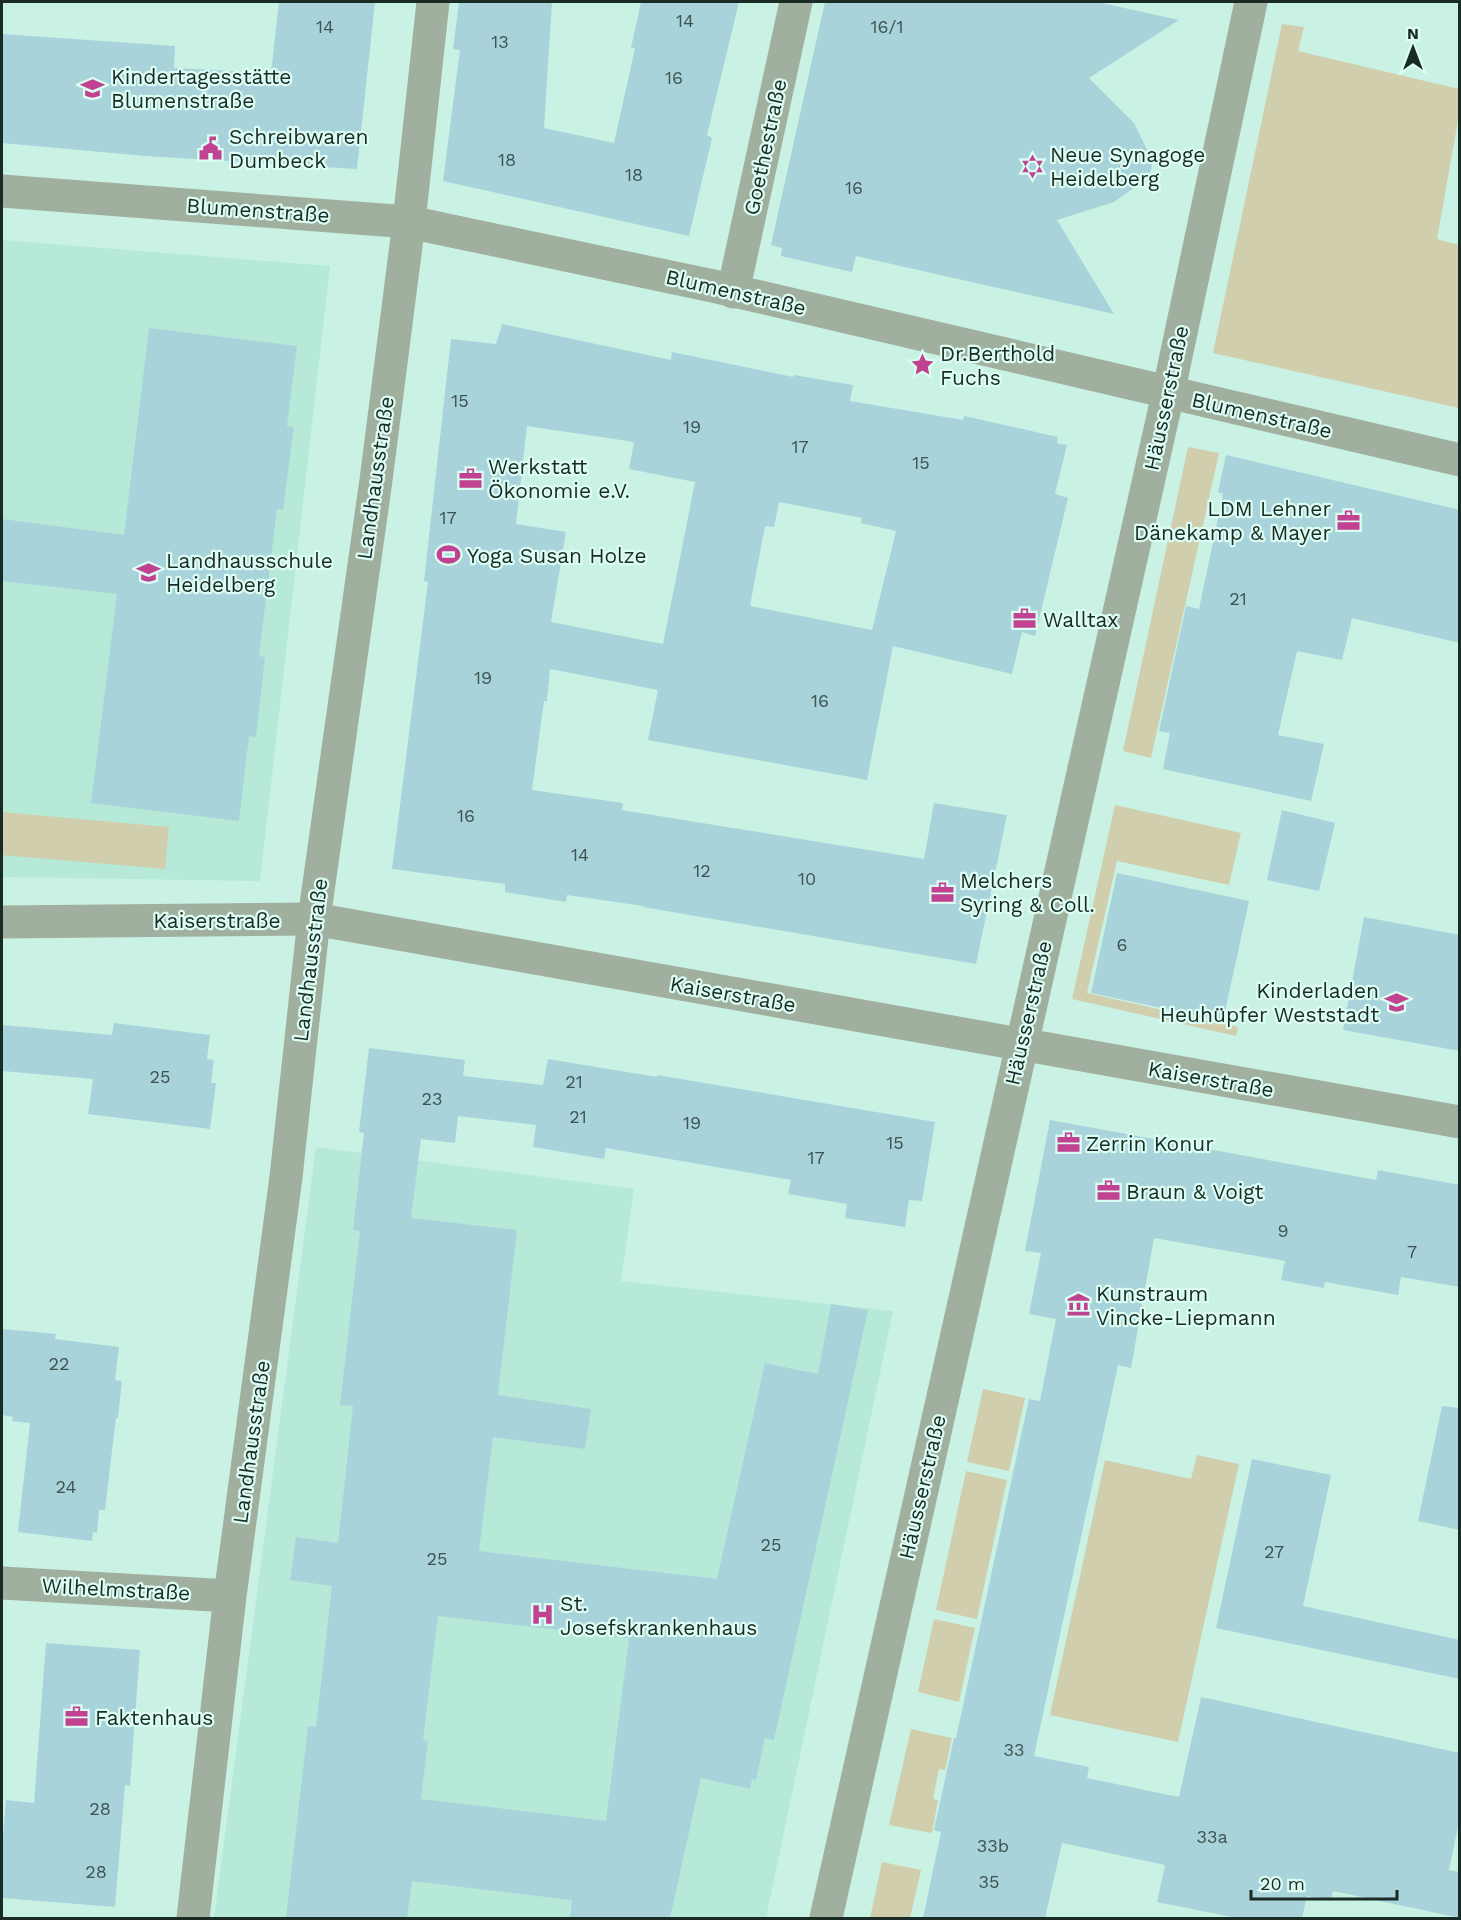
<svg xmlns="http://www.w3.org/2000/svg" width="1461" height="1920" font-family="'Work Sans',sans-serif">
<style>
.built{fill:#b7e9d9}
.green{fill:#d0cead}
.building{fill:#a8d3da;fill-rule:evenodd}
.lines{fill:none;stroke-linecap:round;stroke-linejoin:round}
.pedestrian{stroke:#a1af9e;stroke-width:33}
.minor{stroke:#a1af9e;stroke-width:33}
.labels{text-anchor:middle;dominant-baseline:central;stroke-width:4.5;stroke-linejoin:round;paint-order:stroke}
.number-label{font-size:18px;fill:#3e5452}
.poi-label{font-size:21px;fill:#1a2a25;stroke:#dcfdf3;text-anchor:start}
.street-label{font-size:21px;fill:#1a2a25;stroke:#dcfdf3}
</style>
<rect width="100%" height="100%" fill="#c9f2e5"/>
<!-- built -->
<path class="built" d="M 2,240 L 330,266 L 260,881 L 2,877 Z
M 316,1147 L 634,1189 L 621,1281 L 893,1311 L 766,1918 L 214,1918 Z"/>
<!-- green -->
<path class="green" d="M 1282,24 L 1304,27 L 1298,51 L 1459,89 L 1459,115 L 1437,239 L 1459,245 L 1459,408 L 1213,353 Z
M 1188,447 L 1219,453 L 1151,758 L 1123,751 Z
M 1115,805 L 1241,833 L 1229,885 L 1117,861 L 1087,993 L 1238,1027 L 1236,1036 L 1072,999 Z
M 2,812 L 169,827 L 165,869 L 2,855 Z
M 983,1389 L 1025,1398 L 1009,1471 L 967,1462 Z
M 1197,1455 L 1239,1464 L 1178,1742 L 1050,1715 L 1105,1460 L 1191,1479 Z
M 966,1471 L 1007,1480 L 977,1619 L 936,1610 Z
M 934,1619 L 975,1628 L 959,1702 L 918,1692 Z
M 911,1729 L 952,1738 L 945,1770 L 939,1769 L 933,1799 L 938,1800 L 932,1833 L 889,1825 Z
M 882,1862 L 921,1870 L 910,1918 L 870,1918 Z"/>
<!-- building -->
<path class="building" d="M 279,2 L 375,2 L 357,169 L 145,156 L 2,143 L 2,34 L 175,46 L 174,68 L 271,73 Z
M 459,2 L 552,2 L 544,128 L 614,143 L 635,48 L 631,48 L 641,2 L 739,2 L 707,135 L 712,138 L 689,236 L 443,181 L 460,50 L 453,49 Z
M 825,2 L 1097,2 L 1179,20 L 1089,78 L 1134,123 L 1153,162 L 1149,177 L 1114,202 L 1057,220 L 1114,314 L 856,256 L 852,272 L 781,256 L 782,248 L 771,245 Z
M 502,324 L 671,360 L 672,352 L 793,377 L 794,375 L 853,385 L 850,401 L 963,420 L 964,416 L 1058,437 L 1057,443 L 1067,445 L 1055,494 L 1068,498 L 1035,636 L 1022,632 L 1012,674 L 893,646 L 867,780 L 648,740 L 658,690 L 550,669 L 547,701 L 544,701 L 532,790 L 623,803 L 622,810 L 924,859 L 934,803 L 1007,815 L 976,964 L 643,907 L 643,906 L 567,895 L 566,902 L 505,892 L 505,884 L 392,869 L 428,582 L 424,581 L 451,339 L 496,344 ZM 527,426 L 634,442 L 629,469 L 695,482 L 663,644 L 551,622 L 566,532 L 516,524 ZM 779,502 L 862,518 L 861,523 L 896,531 L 872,630 L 750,606 L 765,526 L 774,527 Z
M 149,328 L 297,346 L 287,426 L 294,427 L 283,510 L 277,509 L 259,656 L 265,657 L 256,737 L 249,736 L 239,821 L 91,803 L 117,594 L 2,581 L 2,519 L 124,535 Z
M 1226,455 L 1460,510 L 1460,643 L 1352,618 L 1342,660 L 1297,651 L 1278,735 L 1324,744 L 1311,801 L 1163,769 L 1170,733 L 1159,731 L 1186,606 L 1199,609 L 1223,494 L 1218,492 Z
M 1282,810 L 1335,823 L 1319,891 L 1267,880 Z
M 1117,873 L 1249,901 L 1223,1021 L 1091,993 Z
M 1364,917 L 1460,935 L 1460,1051 L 1343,1030 Z
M 114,1023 L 210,1035 L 207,1059 L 214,1060 L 211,1083 L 216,1083 L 210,1129 L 88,1114 L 93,1079 L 2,1071 L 2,1025 L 112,1035 Z
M 369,1048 L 465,1060 L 463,1076 L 543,1085 L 548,1059 L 657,1077 L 657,1075 L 935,1122 L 922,1201 L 909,1200 L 905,1227 L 845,1218 L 847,1204 L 788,1194 L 791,1180 L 606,1148 L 604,1159 L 533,1147 L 536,1125 L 458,1116 L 455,1143 L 421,1139 L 411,1218 L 517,1230 L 498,1395 L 591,1409 L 585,1449 L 493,1437 L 479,1551 L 717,1579 L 765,1363 L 818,1374 L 831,1304 L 868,1310 L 774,1740 L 765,1738 L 756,1780 L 752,1779 L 750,1789 L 701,1778 L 670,1918 L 570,1918 L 572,1900 L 412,1881 L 407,1918 L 286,1918 L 308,1726 L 316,1727 L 332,1586 L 290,1580 L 296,1537 L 338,1543 L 353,1406 L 340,1405 L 360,1231 L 353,1230 L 364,1133 L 359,1132 ZM 438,1616 L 629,1638 L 606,1821 L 421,1799 L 428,1741 L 423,1740 Z
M 1050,1120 L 1376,1180 L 1378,1170 L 1460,1185 L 1460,1287 L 1401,1277 L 1398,1295 L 1325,1282 L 1324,1288 L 1281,1280 L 1285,1261 L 1154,1238 L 1131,1368 L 1118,1365 L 1034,1756 L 1089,1767 L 1087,1778 L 1179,1797 L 1201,1697 L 1460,1753 L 1460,1817 L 1449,1870 L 1460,1872 L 1460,1918 L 1333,1891 L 1331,1901 L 1307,1896 L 1302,1918 L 1237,1918 L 1157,1902 L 1165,1865 L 1062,1843 L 1045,1918 L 923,1918 L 941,1832 L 934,1830 L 954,1738 L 956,1738 L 1029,1399 L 1040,1401 L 1056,1319 L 1029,1314 L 1041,1253 L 1025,1251 Z
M 2,1329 L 56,1334 L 55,1339 L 119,1347 L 115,1380 L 122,1381 L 118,1418 L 116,1418 L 105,1510 L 99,1510 L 97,1533 L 93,1532 L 92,1541 L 18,1532 L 30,1423 L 12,1421 L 13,1417 L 2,1415 Z
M 1442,1406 L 1460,1408 L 1460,1530 L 1418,1521 Z
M 1252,1459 L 1331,1475 L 1303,1606 L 1460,1640 L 1460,1679 L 1216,1628 Z
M 46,1643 L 140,1650 L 130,1786 L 125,1785 L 115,1907 L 2,1898 L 2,1848 L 6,1800 L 34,1803 Z"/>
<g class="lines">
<!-- pedestrian -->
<path class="pedestrian" d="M 2,922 L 314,919"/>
<!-- minor -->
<path class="minor" d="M 2,191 L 409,222 L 713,286 L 1460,460
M 733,292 L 796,2
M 314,919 L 1460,1122
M 2,1583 L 230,1596
M 193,1918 L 230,1596 L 286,1177 L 314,919 L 376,480 L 409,222 L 433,2
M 826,1918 L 1168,394 L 1251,2"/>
</g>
<!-- icons -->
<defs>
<symbol id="school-bare" viewBox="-9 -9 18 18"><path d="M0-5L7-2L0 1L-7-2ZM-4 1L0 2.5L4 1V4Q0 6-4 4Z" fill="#c04290" stroke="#dcfdf3" stroke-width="2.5" paint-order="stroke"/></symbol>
<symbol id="civic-bare" viewBox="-9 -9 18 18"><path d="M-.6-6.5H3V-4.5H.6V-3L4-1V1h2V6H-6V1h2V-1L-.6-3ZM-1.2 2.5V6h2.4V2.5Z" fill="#c04290" stroke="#dcfdf3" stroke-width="2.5" paint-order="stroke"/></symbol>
<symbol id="synagogue-bare" viewBox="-9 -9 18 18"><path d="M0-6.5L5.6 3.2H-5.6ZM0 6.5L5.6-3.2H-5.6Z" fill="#c04290" stroke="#dcfdf3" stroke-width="2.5" paint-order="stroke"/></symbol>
<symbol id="sight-bare" viewBox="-9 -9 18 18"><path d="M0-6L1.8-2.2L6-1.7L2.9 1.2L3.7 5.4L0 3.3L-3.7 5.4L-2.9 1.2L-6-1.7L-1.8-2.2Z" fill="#c04290" stroke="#dcfdf3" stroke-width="2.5" paint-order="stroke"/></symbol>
<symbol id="office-bare" viewBox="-9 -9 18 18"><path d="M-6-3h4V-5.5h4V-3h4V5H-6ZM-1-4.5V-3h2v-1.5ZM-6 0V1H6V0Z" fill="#c04290" stroke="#dcfdf3" stroke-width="2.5" paint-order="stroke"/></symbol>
<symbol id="stadium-bare" viewBox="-9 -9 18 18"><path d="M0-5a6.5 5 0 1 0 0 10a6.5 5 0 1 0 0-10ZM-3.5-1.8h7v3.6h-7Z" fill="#c04290" stroke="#dcfdf3" stroke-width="2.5" paint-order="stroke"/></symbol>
<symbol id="museum-bare" viewBox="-9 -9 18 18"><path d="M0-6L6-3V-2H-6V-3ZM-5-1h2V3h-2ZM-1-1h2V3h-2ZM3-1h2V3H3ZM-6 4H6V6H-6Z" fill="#c04290" stroke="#dcfdf3" stroke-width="2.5" paint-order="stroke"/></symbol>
<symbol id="hospital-bare" viewBox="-9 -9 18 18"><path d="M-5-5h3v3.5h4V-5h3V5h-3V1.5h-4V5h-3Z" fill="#c04290" stroke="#dcfdf3" stroke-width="2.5" paint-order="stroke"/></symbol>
</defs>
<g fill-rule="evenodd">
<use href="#school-bare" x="76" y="72" width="33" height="33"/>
<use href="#civic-bare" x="194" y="132" width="33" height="33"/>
<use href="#synagogue-bare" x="1016" y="150" width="33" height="33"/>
<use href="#sight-bare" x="906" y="348" width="33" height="33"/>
<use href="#office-bare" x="454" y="462" width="33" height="33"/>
<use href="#office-bare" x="1332" y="504" width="33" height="33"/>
<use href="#stadium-bare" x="432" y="538" width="33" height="33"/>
<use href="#school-bare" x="132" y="556" width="33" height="33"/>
<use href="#office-bare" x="1008" y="602" width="33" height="33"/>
<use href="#office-bare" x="926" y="876" width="33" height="33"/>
<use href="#school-bare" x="1380" y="986" width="33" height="33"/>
<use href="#office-bare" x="1052" y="1126" width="33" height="33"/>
<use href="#office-bare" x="1092" y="1174" width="33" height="33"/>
<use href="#museum-bare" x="1062" y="1288" width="33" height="33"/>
<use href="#hospital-bare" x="526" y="1598" width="33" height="33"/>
<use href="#office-bare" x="60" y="1700" width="33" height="33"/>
</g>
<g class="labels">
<!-- number labels -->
<g class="number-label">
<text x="685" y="20">14</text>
<text x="325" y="26">14</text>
<text x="887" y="26">16/1</text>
<text x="500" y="41">13</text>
<text x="674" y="77">16</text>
<text x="507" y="159">18</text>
<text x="634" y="174">18</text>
<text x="854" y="187">16</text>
<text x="460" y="400">15</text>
<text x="692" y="426">19</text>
<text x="800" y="446">17</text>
<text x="921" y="462">15</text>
<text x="448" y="517">17</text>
<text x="1238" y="598">21</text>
<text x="483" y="677">19</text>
<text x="820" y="700">16</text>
<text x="466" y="815">16</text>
<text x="580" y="854">14</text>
<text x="702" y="870">12</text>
<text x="807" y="878">10</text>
<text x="1122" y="944">6</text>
<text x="160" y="1076">25</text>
<text x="574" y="1081">21</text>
<text x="432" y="1098">23</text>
<text x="578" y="1116">21</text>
<text x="692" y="1122">19</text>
<text x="895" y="1142">15</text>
<text x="816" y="1157">17</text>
<text x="1283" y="1230">9</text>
<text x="1412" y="1251">7</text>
<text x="59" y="1363">22</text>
<text x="66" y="1486">24</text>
<text x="771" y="1544">25</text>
<text x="1274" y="1551">27</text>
<text x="437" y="1558">25</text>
<text x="1014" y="1749">33</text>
<text x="100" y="1808">28</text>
<text x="1212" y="1836">33a</text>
<text x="993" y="1845">33b</text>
<text x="96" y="1871">28</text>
<text x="989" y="1881">35</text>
</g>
<!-- poi labels -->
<g class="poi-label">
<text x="111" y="76">Kindertagesstätte<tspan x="111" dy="24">Blumenstraße</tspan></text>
<text x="229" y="136">Schreibwaren<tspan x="229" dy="24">Dumbeck</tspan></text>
<text x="1050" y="154">Neue Synagoge<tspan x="1050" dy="24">Heidelberg</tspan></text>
<text x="940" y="353">Dr.Berthold<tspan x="940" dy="24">Fuchs</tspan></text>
<text x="488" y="466">Werkstatt<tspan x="488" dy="24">Ökonomie e.V.</tspan></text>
<text x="1331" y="508" text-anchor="end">LDM Lehner<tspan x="1331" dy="24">Dänekamp &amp; Mayer</tspan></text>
<text x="467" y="555">Yoga Susan Holze</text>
<text x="166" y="560">Landhausschule<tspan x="166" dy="24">Heidelberg</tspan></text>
<text x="1043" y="619">Walltax</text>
<text x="960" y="880">Melchers<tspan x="960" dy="24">Syring &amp; Coll.</tspan></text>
<text x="1379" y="990" text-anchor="end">Kinderladen<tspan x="1379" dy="24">Heuhüpfer Weststadt</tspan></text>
<text x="1086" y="1143">Zerrin Konur</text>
<text x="1126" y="1191">Braun &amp; Voigt</text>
<text x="1096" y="1293">Kunstraum<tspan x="1096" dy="24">Vincke-Liepmann</tspan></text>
<text x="560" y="1603">St.<tspan x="560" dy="24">Josefskrankenhaus</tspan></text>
<text x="95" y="1717">Faktenhaus</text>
</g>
<!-- street labels -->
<g class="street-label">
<text transform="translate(765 147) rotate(-78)">Goethestraße</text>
<text transform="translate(258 210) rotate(4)">Blumenstraße</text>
<text transform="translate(736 292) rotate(13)">Blumenstraße</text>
<text transform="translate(1166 398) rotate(-78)">Häusserstraße</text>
<text transform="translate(1262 415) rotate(13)">Blumenstraße</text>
<text transform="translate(375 478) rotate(-82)">Landhausstraße</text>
<text x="217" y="920">Kaiserstraße</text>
<text transform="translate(310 960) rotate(-83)">Landhausstraße</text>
<text transform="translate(733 994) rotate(10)">Kaiserstraße</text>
<text transform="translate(1028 1013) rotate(-77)">Häusserstraße</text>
<text transform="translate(1211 1079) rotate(10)">Kaiserstraße</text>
<text transform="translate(251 1442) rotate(-82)">Landhausstraße</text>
<text transform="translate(922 1487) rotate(-77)">Häusserstraße</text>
<text transform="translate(116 1589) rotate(3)">Wilhelmstraße</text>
</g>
</g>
<!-- border -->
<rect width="1461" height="1920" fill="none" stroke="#1a2a25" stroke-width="6"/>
<!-- north arrow -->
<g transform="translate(1413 48)" stroke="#dcfdf3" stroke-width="4.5" paint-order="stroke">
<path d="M0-4.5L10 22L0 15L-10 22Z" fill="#1a2a25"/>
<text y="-9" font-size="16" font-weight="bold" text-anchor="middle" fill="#1a2a25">N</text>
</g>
<!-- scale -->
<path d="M1251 1890v9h146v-9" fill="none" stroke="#1a2a25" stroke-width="3"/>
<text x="1260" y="1890" font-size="18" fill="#1a2a25" stroke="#dcfdf3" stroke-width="4.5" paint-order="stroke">20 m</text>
</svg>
